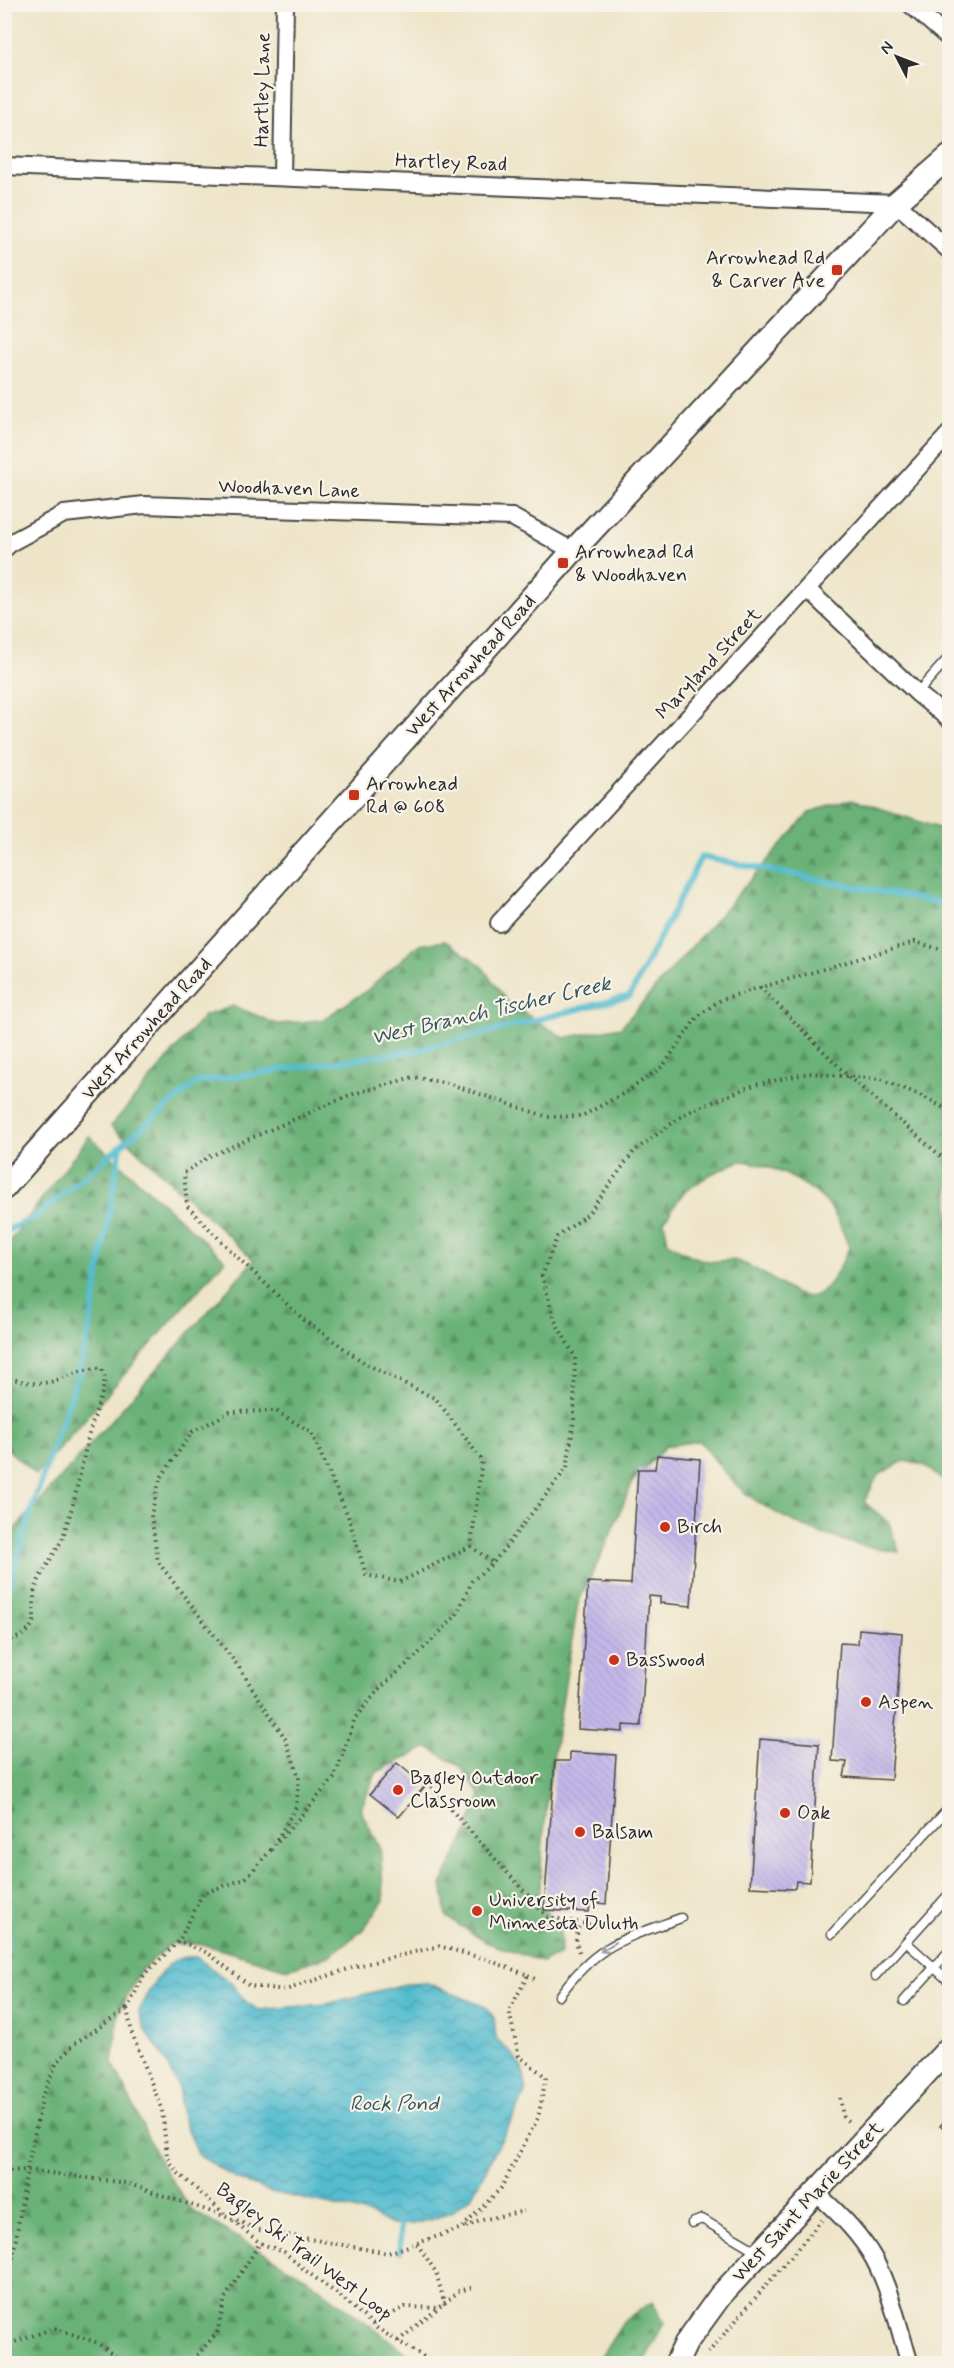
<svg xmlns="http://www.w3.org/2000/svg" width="954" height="2368" font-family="Mynerve,sans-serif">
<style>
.forest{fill:url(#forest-firs);stroke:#4b6e52;stroke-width:1.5;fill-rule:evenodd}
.water{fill:url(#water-waves);stroke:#3f747d;stroke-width:1.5}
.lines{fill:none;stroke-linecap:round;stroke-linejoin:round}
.stream{stroke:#53bccf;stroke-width:6}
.building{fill:url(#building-back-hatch)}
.lane-casing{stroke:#484743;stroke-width:11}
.street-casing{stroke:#484743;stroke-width:20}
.secondary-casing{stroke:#484743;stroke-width:26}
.path{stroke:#484743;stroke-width:4;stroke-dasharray:1.5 4.5;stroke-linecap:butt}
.lane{stroke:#fff;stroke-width:8}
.street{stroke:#fff;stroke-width:16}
.secondary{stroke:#fff;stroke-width:22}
.oneway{stroke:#a0a0a0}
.poi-dot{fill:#c8321e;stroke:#f7f3e8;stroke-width:2}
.labels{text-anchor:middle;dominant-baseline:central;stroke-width:4.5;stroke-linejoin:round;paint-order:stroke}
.street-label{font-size:20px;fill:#2b2b2b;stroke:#f7f3e8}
.poi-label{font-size:20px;fill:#2b2b2b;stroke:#f7f3e8;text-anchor:start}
.water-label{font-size:21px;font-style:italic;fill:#37565c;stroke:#f7f3e8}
</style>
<defs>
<pattern id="forest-firs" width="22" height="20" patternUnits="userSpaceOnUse" patternTransform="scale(1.5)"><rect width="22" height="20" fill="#6bb278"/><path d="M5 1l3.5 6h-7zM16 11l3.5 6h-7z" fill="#589163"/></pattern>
<pattern id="water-waves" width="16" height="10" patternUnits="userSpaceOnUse" patternTransform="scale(1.5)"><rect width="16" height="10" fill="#53bccf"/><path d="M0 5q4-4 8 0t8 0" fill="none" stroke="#4599a8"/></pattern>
<pattern id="building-back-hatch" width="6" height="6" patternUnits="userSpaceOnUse" patternTransform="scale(1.5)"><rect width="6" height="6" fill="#c3b8e9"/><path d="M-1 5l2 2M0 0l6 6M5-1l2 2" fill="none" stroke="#a89ec8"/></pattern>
</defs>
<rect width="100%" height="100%" fill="#f7f3e8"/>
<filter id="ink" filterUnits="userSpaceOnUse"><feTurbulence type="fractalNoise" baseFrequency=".0167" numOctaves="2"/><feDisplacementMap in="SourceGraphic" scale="12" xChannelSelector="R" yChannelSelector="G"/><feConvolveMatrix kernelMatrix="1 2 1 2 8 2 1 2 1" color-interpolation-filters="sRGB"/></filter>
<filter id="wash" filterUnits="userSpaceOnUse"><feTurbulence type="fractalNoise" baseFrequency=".008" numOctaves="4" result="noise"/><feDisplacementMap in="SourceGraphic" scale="24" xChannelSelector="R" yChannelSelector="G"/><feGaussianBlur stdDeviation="1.35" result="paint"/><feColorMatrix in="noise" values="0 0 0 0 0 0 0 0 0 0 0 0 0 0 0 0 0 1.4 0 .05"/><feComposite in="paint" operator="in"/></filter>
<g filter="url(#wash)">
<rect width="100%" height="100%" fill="#eee5c9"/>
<!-- forest -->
<path class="forest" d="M 852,799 L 938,828 L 949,824 L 949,1486 L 924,1465 L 904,1461 L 878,1475 L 864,1502 L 889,1523 L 899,1552 C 846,1545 793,1527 749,1496 C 730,1482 715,1459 700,1441 L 666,1446 L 633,1481 L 606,1545 L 578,1603 L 549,1784 L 542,1851 L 539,1903 L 560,1930 L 561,1954 L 542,1962 L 486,1942 L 447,1917 L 442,1883 L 463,1840 L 481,1796 L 461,1767 L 428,1747 L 377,1772 L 360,1810 L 380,1847 L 384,1900 L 363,1930 L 329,1956 L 287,1969 L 202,1944 L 171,1944 L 141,1970 L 118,2014 L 113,2063 L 158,2159 L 191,2210 L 308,2279 L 420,2363 L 5,2364 L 5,1540 L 254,1260 L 111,1126 L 204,1016 L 234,1006 L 277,1024 L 322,1020 L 366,991 L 418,945 L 445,941 L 481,965 L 508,1003 L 564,1038 L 621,1027 L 810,812 ZM 740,1161 C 766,1162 807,1182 825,1201 C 836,1212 843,1232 849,1247 C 811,1338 794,1280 737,1261 C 729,1258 718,1263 709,1261 C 694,1259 680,1250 668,1242 L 664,1221 L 683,1193 L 711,1174 Z
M 89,1136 L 225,1260 L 36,1475 L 5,1447 L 5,1248 Z
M 652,2302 L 664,2322 L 644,2363 L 597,2363 L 624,2321 Z"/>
<!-- water -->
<path class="water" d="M 196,1957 L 231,1983 L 245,2001 L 258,2010 L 327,2004 L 405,1984 L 428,1983 L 486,2007 L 494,2018 L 496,2039 C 516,2055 528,2069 525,2095 L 471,2197 L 452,2211 L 436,2218 L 412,2224 L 392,2225 L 371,2215 L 346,2208 L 271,2192 L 236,2179 L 197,2154 L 182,2117 L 178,2086 L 161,2052 L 145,2030 L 139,2012 C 146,1995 163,1963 181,1958 C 186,1957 192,1957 196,1957 Z"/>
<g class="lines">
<!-- stream -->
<path class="stream" d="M 4,1232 L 37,1216 L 197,1082 L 418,1050 L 630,996 L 701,857 L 950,905
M 4,1604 L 31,1511 L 79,1372 L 90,1325 L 121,1146
M 4,1838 L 8,1932 L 4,1961
M 400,2251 L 400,2225"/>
</g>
<g id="blocks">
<!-- building -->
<path class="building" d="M 657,1455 L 700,1459 L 691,1606 L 660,1603 L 660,1597 L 649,1596 L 641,1726 L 623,1725 L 623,1732 L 578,1729 L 588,1582 L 631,1584 L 638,1469 L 655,1469 Z
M 859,1629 L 902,1633 L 891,1780 L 844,1777 L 847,1762 L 832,1761 L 840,1643 L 858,1644 Z
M 760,1739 L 819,1744 L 810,1882 L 796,1881 L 795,1888 L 793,1889 L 750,1887 Z
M 570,1752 L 616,1755 L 606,1904 L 590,1902 L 589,1912 L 544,1910 L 555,1761 L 570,1761 Z
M 397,1763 L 425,1786 L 399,1817 L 370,1794 Z
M 950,2115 L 950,2134 L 940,2126 Z"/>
</g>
</g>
<g filter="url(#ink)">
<use href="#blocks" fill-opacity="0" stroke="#484743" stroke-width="1.5"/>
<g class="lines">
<defs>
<path id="lane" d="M 917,693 L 950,656
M 832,1934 L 950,1807
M 906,1942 L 950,1982
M 875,1976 L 950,1893
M 559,1996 C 598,1943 623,1939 681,1918
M 904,2001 L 950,1950
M 692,2223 L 702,2219 L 758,2252"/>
<path id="street" d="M 910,4 L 950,39
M 4,166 L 896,203 L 950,251
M 282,177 L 285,4
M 4,549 L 12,542 L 64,514 L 144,505 L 512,517 L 573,551
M 807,589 L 917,693 L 950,720
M 499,923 L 950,433
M 817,2194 C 838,2212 860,2234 874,2259 C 891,2291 899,2329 910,2364"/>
<path id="secondary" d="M 4,1188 L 573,551 L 896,203 L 950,156
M 676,2364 L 686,2343 L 720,2296 L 950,2047"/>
</defs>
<!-- lane casing -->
<use href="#lane" class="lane-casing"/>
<!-- street casing -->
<use href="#street" class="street-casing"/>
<!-- secondary casing -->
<use href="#secondary" class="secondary-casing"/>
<!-- path -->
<path class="path" d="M 760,987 L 848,1076 L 950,1164
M 4,1376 C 16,1380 29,1384 42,1383 C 63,1382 81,1366 102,1369 L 105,1379 L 102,1393 L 89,1434 L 74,1501 L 62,1540 L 40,1577 L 34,1593 L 34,1621 L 29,1630 L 20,1637 L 4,1641
M 471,1546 L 493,1563
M 431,1787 L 547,1917 L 610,1928 L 614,1927
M 278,1842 L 335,1777 L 355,1718 L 380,1688 L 415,1657 L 456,1616 L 472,1581 L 493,1563 L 567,1468 L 574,1420 L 575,1357 L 555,1321 L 542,1276 L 557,1237 L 588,1214 L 634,1151 L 686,1113 L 754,1085 L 809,1073 L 880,1079 L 920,1095 L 950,1111
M 271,1850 L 296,1807 L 299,1777 L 286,1740 L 238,1666 L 158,1562 L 151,1515 L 160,1479 L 192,1432 L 230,1412 L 276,1411 L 311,1432 L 348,1516 L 366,1575 L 400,1582 L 471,1546 L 482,1460 L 436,1399 L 366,1364 L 304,1320 L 233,1253 L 187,1206 L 184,1173 L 210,1156 L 350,1095 L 413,1077 L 447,1083 L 548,1117 L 582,1116 L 628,1091 L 663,1066 L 698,1016 L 722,999 L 915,942 L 950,952
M 579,1952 L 576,1942 L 579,1923
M 528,1975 L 538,1981
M 127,2009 L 144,1975 L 179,1941 L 203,1893 L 245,1879 L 271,1850
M 127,2009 L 132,2033 L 162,2110 L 167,2156 L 177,2172 L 227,2216
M 840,2098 L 843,2117 L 848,2121
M 4,2171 L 27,2170 L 126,2183 L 230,2218 L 259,2230 L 388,2253 L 462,2228 L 501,2188 L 538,2118 L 546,2077 L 519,2056 L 509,2011 L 528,1975 L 485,1959 L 439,1946 L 357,1966 L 286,1990 L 250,1986 L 208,1953 L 179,1941
M 233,2221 L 260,2243 L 284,2252 L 306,2271 L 340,2296 L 378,2329 L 426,2358 L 431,2364
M 466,2227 L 482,2220 L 524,2211
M 417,2244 L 436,2272 L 445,2305
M 4,2280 L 11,2269 L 27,2170 L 43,2094 L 57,2062 L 74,2044 L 127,2009
M 373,2324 L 405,2307 L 440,2308
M 398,2341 L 459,2291 L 475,2287
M 4,2346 L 54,2328 L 98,2343 L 125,2364
M 708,2353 L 822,2220
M 189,2364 L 217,2333 L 225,2298 L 260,2243"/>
<!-- lane -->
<use href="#lane" class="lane"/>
<!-- street -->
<use href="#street" class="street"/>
<!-- secondary -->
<use href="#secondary" class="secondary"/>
</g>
<!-- one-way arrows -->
<defs><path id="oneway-shaft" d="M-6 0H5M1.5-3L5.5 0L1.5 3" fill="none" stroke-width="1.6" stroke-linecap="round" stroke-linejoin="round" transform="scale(1.5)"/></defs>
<use class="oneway" href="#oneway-shaft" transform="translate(608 1947) rotate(149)"/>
</g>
<!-- markers -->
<g class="poi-dot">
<rect x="831" y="264" width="12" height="12" rx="3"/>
<rect x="557" y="557" width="12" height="12" rx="3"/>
<rect x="348" y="789" width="12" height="12" rx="3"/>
<circle cx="665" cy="1527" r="6"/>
<circle cx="614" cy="1660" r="6"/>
<circle cx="866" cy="1702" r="6"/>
<circle cx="398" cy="1790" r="6"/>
<circle cx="785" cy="1813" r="6"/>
<circle cx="580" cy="1832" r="6"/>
<circle cx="477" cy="1911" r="6"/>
</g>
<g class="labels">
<!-- street labels -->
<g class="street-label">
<text transform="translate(263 90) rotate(-89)">Hartley Lane</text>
<text transform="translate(451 163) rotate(2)">Hartley Road</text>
<text transform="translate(289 489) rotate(2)">Woodhaven Lane</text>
<text transform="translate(709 664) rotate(-47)">Maryland Street</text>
<text transform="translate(471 666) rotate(-48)">West Arrowhead Road</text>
<text transform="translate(147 1029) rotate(-48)">West Arrowhead Road</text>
<text transform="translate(808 2202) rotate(-47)">West Saint Marie Street</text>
<text transform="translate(304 2252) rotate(37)">Bagley Ski Trail West Loop</text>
</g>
<!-- poi labels -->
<g class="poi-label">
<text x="825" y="258" text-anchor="end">Arrowhead Rd<tspan x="825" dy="23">&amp; Carver Ave</tspan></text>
<text x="575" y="552">Arrowhead Rd<tspan x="575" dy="23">&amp; Woodhaven</tspan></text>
<text x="366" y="784">Arrowhead<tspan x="366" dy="23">Rd @ 608</tspan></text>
<text x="677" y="1527">Birch</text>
<text x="626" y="1660">Basswood</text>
<text x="878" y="1702">Aspen</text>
<text x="410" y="1778">Bagley Outdoor<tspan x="410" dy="23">Classroom</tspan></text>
<text x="797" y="1813">Oak</text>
<text x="592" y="1832">Balsam</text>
<text x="489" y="1900">University of<tspan x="489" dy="23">Minnesota Duluth</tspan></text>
</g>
<!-- water labels -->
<g class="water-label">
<text transform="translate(491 1011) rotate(-13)">West Branch Tischer Creek</text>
<text x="394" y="2104">Rock Pond</text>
</g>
</g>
<!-- margin -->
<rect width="954" height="2368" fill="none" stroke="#f7f3e8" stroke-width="24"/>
<!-- north arrow -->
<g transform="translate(897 57) rotate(312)" stroke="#f7f3e8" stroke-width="4.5" paint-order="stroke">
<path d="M0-4.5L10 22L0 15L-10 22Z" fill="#2b2b2b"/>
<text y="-9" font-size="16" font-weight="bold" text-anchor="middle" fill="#2b2b2b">N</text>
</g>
</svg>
